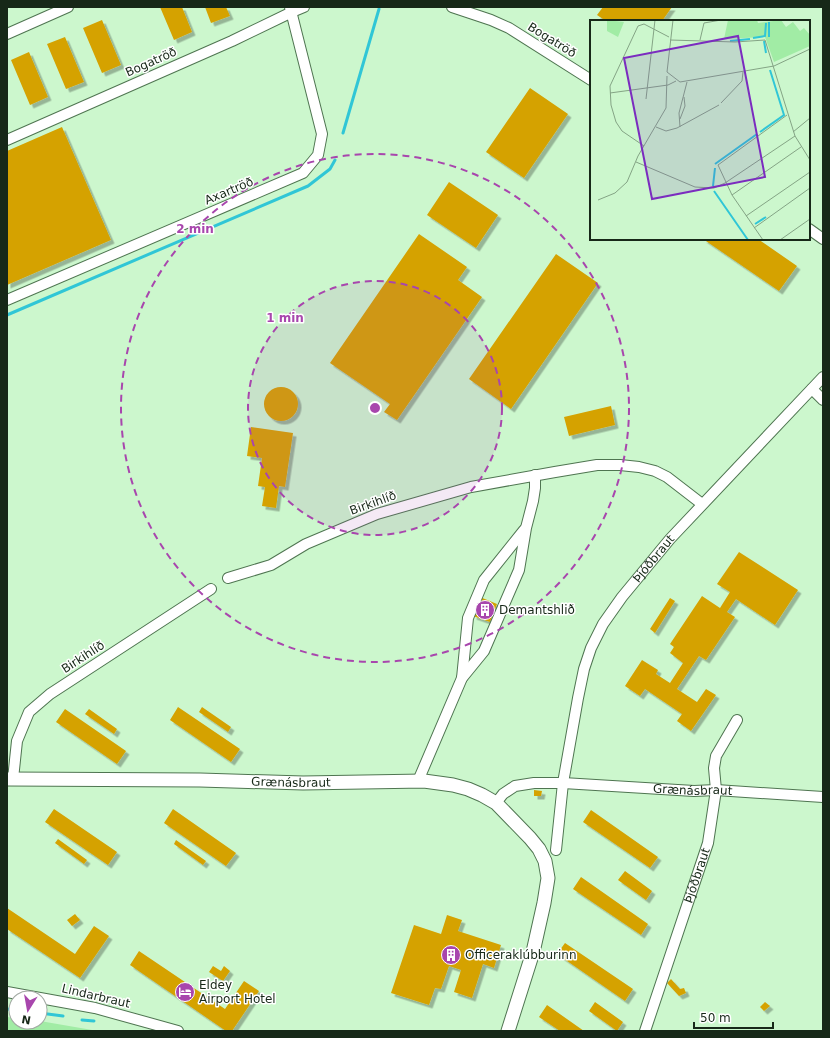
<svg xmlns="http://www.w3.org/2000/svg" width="830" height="1038" font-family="'DejaVu Sans',sans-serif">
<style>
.green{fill:#a1eca5}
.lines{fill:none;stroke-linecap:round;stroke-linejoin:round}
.stream{stroke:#30c6d6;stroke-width:3}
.building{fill:#d5a204;filter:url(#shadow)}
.minor-casing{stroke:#4f7551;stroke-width:12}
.tertiary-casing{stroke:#4f7551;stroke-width:15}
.minor{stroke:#fff;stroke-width:10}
.tertiary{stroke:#fff;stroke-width:13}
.ring{fill:none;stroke:#a846ad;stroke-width:2;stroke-dasharray:7 5}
.labels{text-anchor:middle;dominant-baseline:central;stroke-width:3;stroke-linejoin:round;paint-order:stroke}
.street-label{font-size:12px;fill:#172818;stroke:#fff}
.poi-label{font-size:12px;fill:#172818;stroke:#fff;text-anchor:start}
.inset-river{fill:none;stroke:#30c6d6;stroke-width:2}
.inset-road{fill:none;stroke:#84a485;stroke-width:1}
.view{fill:#7b2cbf;fill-opacity:0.15;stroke:#7b2cbf;stroke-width:2}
.inset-edge{fill:none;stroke:#172818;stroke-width:2}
.centre{fill:#a846ad;stroke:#fff;stroke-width:2}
.ring-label{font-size:12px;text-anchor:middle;font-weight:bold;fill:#a846ad;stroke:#fff;stroke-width:3;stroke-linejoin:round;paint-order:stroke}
</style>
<defs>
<filter id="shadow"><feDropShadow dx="3.5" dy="3.5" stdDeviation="0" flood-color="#0004"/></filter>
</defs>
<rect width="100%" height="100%" fill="#ccf7cd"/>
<!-- green -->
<path class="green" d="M 7,1017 L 16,1018 L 16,1022 L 40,1021 L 98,1031 L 7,1031 Z"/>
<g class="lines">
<!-- stream -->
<path class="stream" d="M 343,133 L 379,9
M 7,315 L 308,186 L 330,169 L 335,160
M 7,1009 L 16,1010
M 40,1013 L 63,1016
M 82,1020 L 94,1021"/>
</g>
<!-- building -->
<path class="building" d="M 160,7 L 182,7 L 192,32 L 174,40 Z
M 205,7 L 226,7 L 230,16 L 211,23 Z
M 603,7 L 672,7 L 662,21 L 606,21 L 597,15 Z
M 102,20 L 121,65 L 102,73 L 83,28 Z
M 65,37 L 84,82 L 66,89 L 47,44 Z
M 29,52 L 48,97 L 30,105 L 11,60 Z
M 530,88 L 568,114 L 524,178 L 486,152 Z
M 62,127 L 111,240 L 7,285 L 7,151 Z
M 449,182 L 498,215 L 476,248 L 427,215 Z
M 419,234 L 467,267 L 458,280 L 482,297 L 397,420 L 384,412 L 390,404 L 330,363 Z
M 703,239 L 758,239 L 797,266 L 779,291 Z
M 556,254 L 598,283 L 511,409 L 469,379 Z
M264 404a17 17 0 1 1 34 0a17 17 0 1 1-34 0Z
M 611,406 L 615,425 L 569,436 L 564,417 Z
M 251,427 L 293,433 L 285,487 L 279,486 L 276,508 L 262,506 L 265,487 L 258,486 L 262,458 L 247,456 Z
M 739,552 L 798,590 L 775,625 L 736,599 L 727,612 L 735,617 L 706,660 L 699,656 L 677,689 L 697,702 L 706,689 L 716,695 L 691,731 L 677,721 L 682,714 L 645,689 L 640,696 L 625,686 L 642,660 L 658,670 L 656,674 L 670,683 L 683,663 L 670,653 L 674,647 L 670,644 L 702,596 L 720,608 L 730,592 L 717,584 Z
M 480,597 L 497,604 L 490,622 L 473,616 Z
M 670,598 L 675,601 L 655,633 L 650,629 Z
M 178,707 L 240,749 L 231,762 L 170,720 Z
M 202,707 L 231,727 L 228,732 L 199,712 Z
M 65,709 L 126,751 L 117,764 L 56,722 Z
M 89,709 L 117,729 L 114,734 L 85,714 Z
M 534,790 L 542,791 L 541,796 L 534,796 Z
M 54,809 L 117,852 L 108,865 L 45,822 Z
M 173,809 L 236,853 L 226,866 L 164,823 Z
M 591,810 L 658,857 L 650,868 L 583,822 Z
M 58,839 L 87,860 L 84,864 L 55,843 Z
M 176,840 L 206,861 L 203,865 L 174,844 Z
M 625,871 L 652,891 L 646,900 L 618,880 Z
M 581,877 L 648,924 L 641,935 L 573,889 Z
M 7,908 L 75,954 L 94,926 L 109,936 L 80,978 L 7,929 Z
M 75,914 L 80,920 L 72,926 L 67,920 Z
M 447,915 L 462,920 L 458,931 L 501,945 L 494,968 L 483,964 L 472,998 L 454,992 L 461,970 L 449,966 L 441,989 L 435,988 L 429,1005 L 391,993 L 414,925 L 441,934 Z
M 565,943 L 633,989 L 625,1001 L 557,954 Z
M 139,951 L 225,1009 L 244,981 L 259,991 L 232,1031 L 226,1031 L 130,965 Z
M 213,966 L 221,971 L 224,966 L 230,971 L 223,981 L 209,972 Z
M 671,979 L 680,989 L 684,988 L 686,993 L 679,996 L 667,983 Z
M 595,1002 L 623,1022 L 617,1031 L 589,1011 Z
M 765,1002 L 770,1006 L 764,1011 L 760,1007 Z
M 547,1005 L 584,1031 L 560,1031 L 539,1017 Z"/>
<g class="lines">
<defs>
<g id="minor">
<path d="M 452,7 L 491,20 L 509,28 L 591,80"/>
<path d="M 7,34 L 68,7"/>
<path d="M 7,140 L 232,41 L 292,12 L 304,7"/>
<path d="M 809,229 L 823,239"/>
<path d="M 7,300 L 303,173 L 318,155 L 322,134 L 290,7"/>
<path d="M 812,389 L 823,400"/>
<path d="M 228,578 L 271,565 L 306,544 L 377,514 L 471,487 L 555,472 L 597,465 L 620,465 L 639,467 L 655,471 L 667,477 L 702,504"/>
<path d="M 462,678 L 468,618 L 484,580 L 524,530"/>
<path d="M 13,779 L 17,741 L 29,712 L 50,694 L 211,589"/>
<path d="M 418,781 L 462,678 L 484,651 L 519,570 L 526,528 L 533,501 L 535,488 L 535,475"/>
<path id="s1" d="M 496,803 L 503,794 L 515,786 L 534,783 L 563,783 L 694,791 L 716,790 L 823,797"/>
<path id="s2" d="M 556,850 L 563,783 L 578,698 L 584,669 L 591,648 L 603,624 L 622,597 L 670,539 L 823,377"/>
<path d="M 7,992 L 95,1008 L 178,1031"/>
<path id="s3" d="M 645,1031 L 708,843 L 716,790 L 714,768 L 716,756 L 737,720"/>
</g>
<g id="tertiary">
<path id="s4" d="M 7,779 L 200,780 L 303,783 L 424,781 L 453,785 L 468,789 L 482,795 L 496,803 L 530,838 L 539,849 L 545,861 L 548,878 L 544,903 L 533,952 L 508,1031"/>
</g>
</defs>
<!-- minor casing -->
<use href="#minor" class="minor-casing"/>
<!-- tertiary casing -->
<use href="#tertiary" class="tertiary-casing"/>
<!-- minor -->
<use href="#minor" class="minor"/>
<!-- tertiary -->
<use href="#tertiary" class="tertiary"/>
</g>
<!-- distance rings -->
<circle cx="375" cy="408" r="127" fill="#a846ad" fill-opacity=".12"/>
<g class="ring">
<circle cx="375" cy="408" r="127"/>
<circle cx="375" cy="408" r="254"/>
</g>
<!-- icons -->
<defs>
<symbol id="building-disc" viewBox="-11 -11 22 22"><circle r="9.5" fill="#a846ad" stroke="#fff"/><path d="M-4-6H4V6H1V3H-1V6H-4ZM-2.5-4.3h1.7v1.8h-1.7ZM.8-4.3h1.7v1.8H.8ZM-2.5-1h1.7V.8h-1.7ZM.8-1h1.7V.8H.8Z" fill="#fff"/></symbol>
<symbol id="hotel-disc" viewBox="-11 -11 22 22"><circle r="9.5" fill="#a846ad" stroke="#fff"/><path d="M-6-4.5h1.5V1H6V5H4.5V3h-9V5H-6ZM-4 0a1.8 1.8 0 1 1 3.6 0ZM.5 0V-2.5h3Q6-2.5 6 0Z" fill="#fff"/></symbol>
</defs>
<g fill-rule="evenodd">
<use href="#building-disc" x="474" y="599" width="22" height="22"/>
<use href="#building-disc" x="440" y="944" width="22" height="22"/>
<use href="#hotel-disc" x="174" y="981" width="22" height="22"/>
</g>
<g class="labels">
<!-- street labels -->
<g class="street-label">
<text transform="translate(552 40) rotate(32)">Bogatröð</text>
<text transform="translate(151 62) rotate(-24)">Bogatröð</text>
<text transform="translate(229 191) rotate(-23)">Axartröð</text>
<text transform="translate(373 503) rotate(-20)">Birkihlíð</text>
<text stroke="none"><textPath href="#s2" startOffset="315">Þjóðbraut</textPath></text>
<text transform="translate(83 657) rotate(-33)">Birkihlíð</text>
<text stroke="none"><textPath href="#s4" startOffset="284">Grænásbraut</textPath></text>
<text stroke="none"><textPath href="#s1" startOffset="204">Grænásbraut</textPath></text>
<text stroke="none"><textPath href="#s3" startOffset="164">Þjóðbraut</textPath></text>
<text transform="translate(96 996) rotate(13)">Lindarbraut</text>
</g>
<!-- poi labels -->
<g class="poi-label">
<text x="499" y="610">Demantshlið</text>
<text x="465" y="955">Officeraklúbburinn</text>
<text x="199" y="985">Eldey<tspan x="199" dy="14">Airport Hotel</tspan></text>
</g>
</g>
<!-- overview -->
<g transform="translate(590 20)">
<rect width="220" height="220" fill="#ccf7cd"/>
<path d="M 17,0 L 34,2 L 28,17 L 17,11 ZM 138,0 L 167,0 L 168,3 L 191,0 L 196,7 L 203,2 L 210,11 L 214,8 L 220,15 L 220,26 L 184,42 L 175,17 L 134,19 Z" fill="#a1eca5"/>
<path class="inset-river" d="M 179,17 L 179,2M 163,18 L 175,16 L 176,3M 140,21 L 160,19M 174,21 L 176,33M 170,112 L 194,95 L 180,50M 125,144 L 167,114M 123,166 L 125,148M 124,171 L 158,220M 165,204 L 176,197"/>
<path class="inset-road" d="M 83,0 L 77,52 L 90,62 L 184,46 L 220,29M 80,20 L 145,22 L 175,20 L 205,116 L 220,140M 110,20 L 114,3 L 131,0M 20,73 L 78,65 L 86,61M 56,79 L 65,0M 131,83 L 152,61 L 153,52M 90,99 L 95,86 L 94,77M 66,107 L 76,111 L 87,108 L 129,85M 90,107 L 89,93 L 97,62M 203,112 L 220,98M 54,126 L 32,111 L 26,102 L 21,85 L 20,66 L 48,6 L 54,4 L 79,17M 46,142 L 105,167 L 124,168 L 135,163 L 205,116M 142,175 L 211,127M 8,180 L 25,173 L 37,162 L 48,136 L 76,88 L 77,56M 156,196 L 220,152M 164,208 L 220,168M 173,220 L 142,175 L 128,145 L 197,95M 190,220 L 220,199"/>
<path class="view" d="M 148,16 L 175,157 L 62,179 L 34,38 Z"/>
<rect width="220" height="220" class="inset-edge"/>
</g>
<circle cx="375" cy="408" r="6" class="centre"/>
<g class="ring-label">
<text x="195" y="233">2 min</text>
<text x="285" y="322">1 min</text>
</g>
<!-- border -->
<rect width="830" height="1038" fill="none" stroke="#172818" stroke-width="16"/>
<!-- north arrow -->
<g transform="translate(28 1010) rotate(191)"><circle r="19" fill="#ffffff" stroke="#a2a9a3"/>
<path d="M0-3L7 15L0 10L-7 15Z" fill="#a846ad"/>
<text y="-6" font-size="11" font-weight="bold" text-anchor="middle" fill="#172818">N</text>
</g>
<!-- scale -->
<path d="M694 1022v6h79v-6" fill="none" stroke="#172818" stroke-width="2"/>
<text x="700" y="1022" font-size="12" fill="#172818" stroke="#ffffff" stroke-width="3" paint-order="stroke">50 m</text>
</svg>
